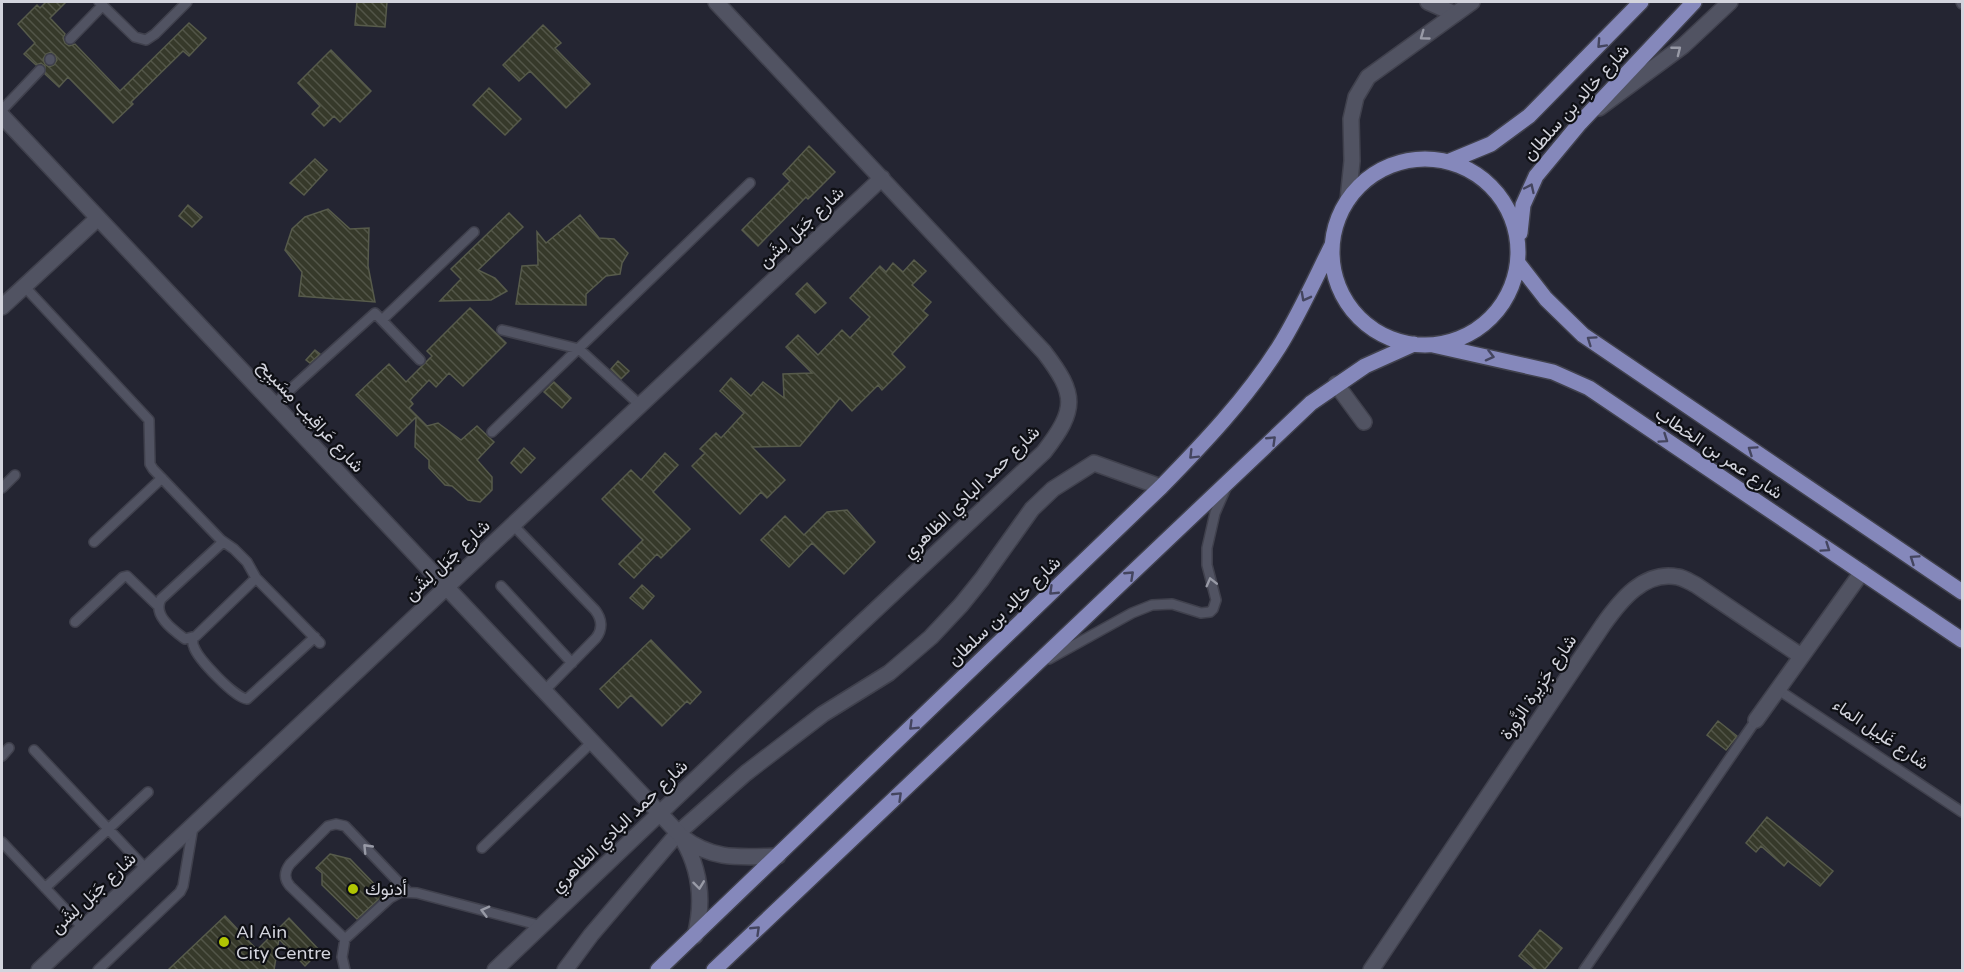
<svg xmlns="http://www.w3.org/2000/svg" width="1964" height="972" font-family="'Varela Round',Vazirmatn,sans-serif">
<style>
.building{fill:url(#building-back-hatch);stroke:#575b4b;stroke-width:1.5;fill-rule:evenodd}
.lines{fill:none;stroke-linecap:round;stroke-linejoin:round}
.service-casing{stroke:#40414d;stroke-width:12}
.pedestrian-casing{stroke:#40414d;stroke-width:18}
.minor-casing{stroke:#40414d;stroke-width:18}
.secondary-casing{stroke:#40414d;stroke-width:18}
.primary-casing{stroke:#40414d;stroke-width:18}
.service{stroke:#515362;stroke-width:9}
.pedestrian{stroke:#515362;stroke-width:15}
.minor{stroke:#515362;stroke-width:15}
.secondary{stroke:#515362;stroke-width:15}
.primary{stroke:#8588bb;stroke-width:15}
.oneway{stroke:#989aa6}
.oneway2{stroke:#44455f}
.poi-dot{fill:#b0c503;stroke:#0e0f14;stroke-width:2}
.labels{text-anchor:middle;dominant-baseline:central;stroke-width:4.5;stroke-linejoin:round;paint-order:stroke}
.street-label{font-size:18px;fill:#d3d4dd;stroke:#0e0f14}
.poi-label{font-size:18px;fill:#d3d4dd;stroke:#0e0f14;text-anchor:start}
</style>
<defs>
<pattern id="building-back-hatch" width="6" height="6" patternUnits="userSpaceOnUse" patternTransform="scale(1.5)"><rect width="6" height="6" fill="#36392a"/><path d="M-1 5l2 2M0 0l6 6M5-1l2 2" fill="none" stroke="#525548"/></pattern>
</defs>
<rect width="100%" height="100%" fill="#242532"/>
<!-- building -->
<path class="building" d="M 46,2 L 66,2 L 50,18 L 65,34 L 63,38 L 65,43 L 69,46 L 75,44 L 120,91 L 189,23 L 206,38 L 189,56 L 183,51 L 131,102 L 133,104 L 113,123 L 68,77 L 59,87 L 45,74 L 45,66 L 41,63 L 36,65 L 24,54 L 35,43 L 18,24 L 37,5 L 40,8 ZM 51,52 L 55,55 L 57,60 L 54,65 L 49,67 L 45,64 L 43,59 L 46,54 Z
M 357,2 L 387,2 L 385,27 L 355,25 Z
M 543,25 L 561,43 L 555,48 L 590,84 L 566,108 L 530,71 L 519,81 L 503,65 Z
M 331,50 L 371,91 L 340,122 L 334,116 L 324,126 L 312,114 L 320,106 L 298,83 Z
M 489,88 L 521,119 L 505,135 L 473,105 Z
M 809,146 L 835,172 L 808,199 L 806,197 L 758,246 L 742,230 L 790,181 L 783,174 Z
M 315,159 L 327,170 L 304,195 L 290,183 Z
M 188,205 L 202,217 L 192,227 L 179,216 Z
M 328,209 L 350,229 L 369,228 L 368,266 L 375,302 L 299,296 L 302,272 L 285,250 L 292,229 L 305,217 Z
M 509,213 L 523,227 L 478,270 L 495,278 L 507,291 L 491,300 L 440,301 L 461,279 L 451,269 Z
M 580,215 L 599,238 L 614,239 L 628,253 L 622,263 L 620,274 L 606,276 L 586,294 L 586,305 L 516,304 L 522,266 L 538,265 L 537,232 L 546,243 Z
M 914,260 L 926,271 L 912,285 L 931,302 L 923,311 L 928,315 L 892,354 L 905,367 L 882,390 L 878,385 L 852,411 L 840,398 L 800,446 L 752,447 L 785,480 L 767,498 L 761,492 L 740,514 L 692,466 L 705,453 L 700,449 L 716,433 L 721,438 L 744,413 L 720,391 L 731,378 L 751,396 L 763,382 L 784,398 L 783,374 L 812,373 L 786,347 L 798,335 L 818,355 L 842,330 L 850,338 L 870,317 L 850,298 L 880,266 L 886,272 L 893,263 L 903,272 Z
M 807,283 L 826,303 L 815,313 L 796,294 Z
M 470,308 L 506,343 L 463,386 L 449,373 L 436,387 L 429,380 L 410,400 L 413,404 L 409,408 L 427,426 L 438,423 L 461,440 L 477,426 L 494,442 L 477,460 L 492,477 L 492,490 L 480,502 L 468,500 L 452,486 L 445,485 L 429,468 L 429,460 L 415,447 L 416,417 L 397,436 L 356,395 L 389,364 L 406,382 L 432,356 L 427,351 Z
M 315,350 L 320,354 L 310,363 L 306,360 Z
M 618,361 L 629,371 L 621,379 L 611,369 Z
M 554,382 L 571,398 L 562,408 L 544,392 Z
M 524,448 L 535,458 L 521,473 L 511,463 Z
M 665,453 L 678,465 L 653,492 L 690,529 L 661,558 L 657,554 L 634,578 L 619,564 L 643,540 L 602,499 L 631,470 L 641,480 Z
M 847,510 L 875,542 L 844,574 L 812,543 L 789,567 L 761,540 L 785,516 L 804,535 L 827,512 Z
M 642,585 L 654,596 L 643,609 L 630,598 Z
M 651,640 L 701,692 L 690,704 L 687,701 L 662,726 L 631,695 L 618,708 L 600,689 Z
M 1718,721 L 1737,736 L 1726,750 L 1707,735 Z
M 1767,817 L 1833,871 L 1820,886 L 1788,861 L 1784,866 L 1761,846 L 1756,852 L 1746,843 Z
M 330,854 L 350,859 L 384,894 L 357,919 L 322,885 L 322,873 L 316,868 Z
M 225,916 L 257,950 L 289,918 L 320,951 L 305,966 L 279,939 L 274,970 L 168,970 Z
M 1540,930 L 1562,948 L 1544,970 L 1536,970 L 1519,956 Z"/>
<g class="lines">
<defs>
<path id="service" d="M 99,2 L 135,37 L 146,40 L 155,34 L 187,2
M 1961,2 L 1962,4
M 70,39 L 103,5
M 50,60 L 50,59
M 2,110 L 40,70
M 24,286 L 149,420 L 150,464 L 153,469 L 221,540 L 234,549 L 247,562 L 256,578 L 320,643
M 382,320 L 474,232
M 502,330 L 579,349 L 640,405
M 273,405 L 375,313 L 420,360
M 492,432 L 750,183
M 2,488 L 15,475
M 513,525 L 595,610 C 602,619 603,629 596,638 L 544,691
M 94,542 L 162,478
M 223,542 L 161,599 C 152,615 173,630 185,639 L 196,636 L 256,578
M 501,586 L 572,663
M 75,622 L 123,577 L 127,576 L 157,605
M 193,637 C 193,641 192,644 194,647 C 198,659 235,698 247,699 L 315,637
M 1049,659 L 1132,613 L 1152,605 L 1172,604 L 1201,613 L 1210,612 L 1213,609 L 1216,600 L 1207,565 L 1207,548 L 1215,513 L 1225,490
M 1777,689 L 1962,812
M 34,750 L 147,870
M 2,756 L 9,748
M 2,842 L 83,928
M 482,848 L 592,742
M 45,888 L 148,792
M 345,939 L 290,886 C 284,879 284,872 290,864 L 328,826 L 336,824 L 345,826 L 407,891
M 98,970 L 180,892 L 183,886 L 193,827
M 345,970 L 342,957 L 345,939 L 390,898 L 401,892 L 417,893 L 542,926
M 1584,970 L 1756,720"/>
<path id="pedestrian" d="M 1336,384 L 1364,422
M 565,970 L 591,935 L 678,833 L 746,773 L 823,714 L 889,673 L 931,637 L 961,605 L 982,579 L 1032,509 L 1053,489 L 1094,463 L 1161,487"/>
<path id="minor" d="M 1428,2 L 1455,14
M 2,116 L 682,837 C 714,861 740,857 778,856
M 2,307 L 98,218
M 1756,720 L 1862,572
M 683,840 C 701,871 704,902 695,936
M 39,970 L 882,178
M 495,970 L 743,734 L 1044,452 C 1077,409 1077,395 1044,352 L 716,2
M 1371,970 L 1603,625 C 1620,601 1644,570 1678,577 C 1684,578 1690,582 1696,585 L 1801,656"/>
<path id="secondary" d="M 1599,108 L 1683,46 L 1730,2
M 1348,200 L 1352,161 L 1351,119 L 1356,97 L 1368,77 L 1472,2"/>
<path id="primary" d="M1332 252a93 93 0 1 1 186 0a93 93 0 1 1-186 0Z
M 1450,161 L 1491,144 L 1529,116 L 1641,2
M 1520,233 L 1523,205 L 1536,176 L 1580,123 L 1694,2
M 1518,263 L 1546,299 L 1583,335 L 1962,592
M 1433,345 L 1553,372 L 1589,388 L 1962,640
M 658,970 L 1161,487 C 1204,443 1246,399 1279,347 C 1299,315 1315,279 1332,245
M 714,970 L 1311,403 L 1365,366 L 1414,344"/>
</defs>
<!-- service casing -->
<use href="#service" class="service-casing"/>
<!-- pedestrian casing -->
<use href="#pedestrian" class="pedestrian-casing"/>
<!-- minor casing -->
<use href="#minor" class="minor-casing"/>
<!-- secondary casing -->
<use href="#secondary" class="secondary-casing"/>
<!-- primary casing -->
<use href="#primary" class="primary-casing"/>
<!-- service -->
<use href="#service" class="service"/>
<!-- pedestrian -->
<use href="#pedestrian" class="pedestrian"/>
<!-- minor -->
<use href="#minor" class="minor"/>
<!-- secondary -->
<use href="#secondary" class="secondary"/>
<!-- primary -->
<use href="#primary" class="primary"/>
</g>
<!-- one-way arrows -->
<defs><path id="oneway-chevron" d="M-2-3.5L2.5 0L-2 3.5" fill="none" stroke-width="1.6" stroke-linecap="round" stroke-linejoin="round" transform="scale(1.5)"/></defs>
<g class="oneway">
<use href="#oneway-chevron" transform="translate(1424 36) rotate(144)"/>
<use href="#oneway-chevron" transform="translate(1677 50) rotate(-38)"/>
<use href="#oneway-chevron" transform="translate(1211 582) rotate(-104)"/>
<use href="#oneway-chevron" transform="translate(367 848) rotate(-134)"/>
<use href="#oneway-chevron" transform="translate(699 885) rotate(83)"/>
<use href="#oneway-chevron" transform="translate(485 911) rotate(-165)"/>
</g>
<g class="oneway2">
<use href="#oneway-chevron" transform="translate(1601 44) rotate(133)"/>
<use href="#oneway-chevron" transform="translate(1530 188) rotate(-65)"/>
<use href="#oneway-chevron" transform="translate(1305 297) rotate(118)"/>
<use href="#oneway-chevron" transform="translate(1591 340) rotate(-145)"/>
<use href="#oneway-chevron" transform="translate(1490 356) rotate(14)"/>
<use href="#oneway-chevron" transform="translate(1664 439) rotate(34)"/>
<use href="#oneway-chevron" transform="translate(1272 440) rotate(-44)"/>
<use href="#oneway-chevron" transform="translate(1752 450) rotate(-146)"/>
<use href="#oneway-chevron" transform="translate(1193 455) rotate(135)"/>
<use href="#oneway-chevron" transform="translate(1826 548) rotate(34)"/>
<use href="#oneway-chevron" transform="translate(1914 559) rotate(-146)"/>
<use href="#oneway-chevron" transform="translate(1130 575) rotate(-43)"/>
<use href="#oneway-chevron" transform="translate(1053 591) rotate(136)"/>
<use href="#oneway-chevron" transform="translate(913 726) rotate(136)"/>
<use href="#oneway-chevron" transform="translate(898 796) rotate(-44)"/>
<use href="#oneway-chevron" transform="translate(756 930) rotate(-44)"/>
</g>
<!-- markers -->
<g class="poi-dot">
<circle cx="353" cy="889" r="6"/>
<circle cx="224" cy="942" r="6"/>
</g>
<g class="labels">
<!-- street labels -->
<g class="street-label">
<text transform="translate(1576 102) rotate(-48)">شارع خالِد بن سلطان</text>
<text transform="translate(801 227) rotate(-43)">شارع جَبَل لِشَن</text>
<text transform="translate(311 416) rotate(47)">شارع عَراقِيب مِسَيبِح</text>
<text transform="translate(1719 453) rotate(34)">شارع عمر بن الخطاب</text>
<text transform="translate(971 492) rotate(-44)">شارع حمد البادي الظاهري</text>
<text transform="translate(447 560) rotate(-43)">شارع جَبَل لِشَن</text>
<text transform="translate(1004 611) rotate(-44)">شارع خالِد بن سلطان</text>
<text transform="translate(1538 687) rotate(-56)">شارع جَزِيرة الزَّورة</text>
<text transform="translate(1881 734) rotate(34)">شارع غَلِيل الماء</text>
<text transform="translate(619 826) rotate(-44)">شارع حمد البادي الظاهري</text>
<text transform="translate(93 893) rotate(-43)">شارع جَبَل لِشَن</text>
</g>
<!-- poi labels -->
<g class="poi-label">
<text x="365" y="889">أدنوك</text>
<text x="236" y="932">Al Ain<tspan x="236" dy="21">City Centre</tspan></text>
</g>
</g>
<!-- border -->
<rect width="1964" height="972" fill="none" stroke="#d3d4dd" stroke-width="6"/>
</svg>
